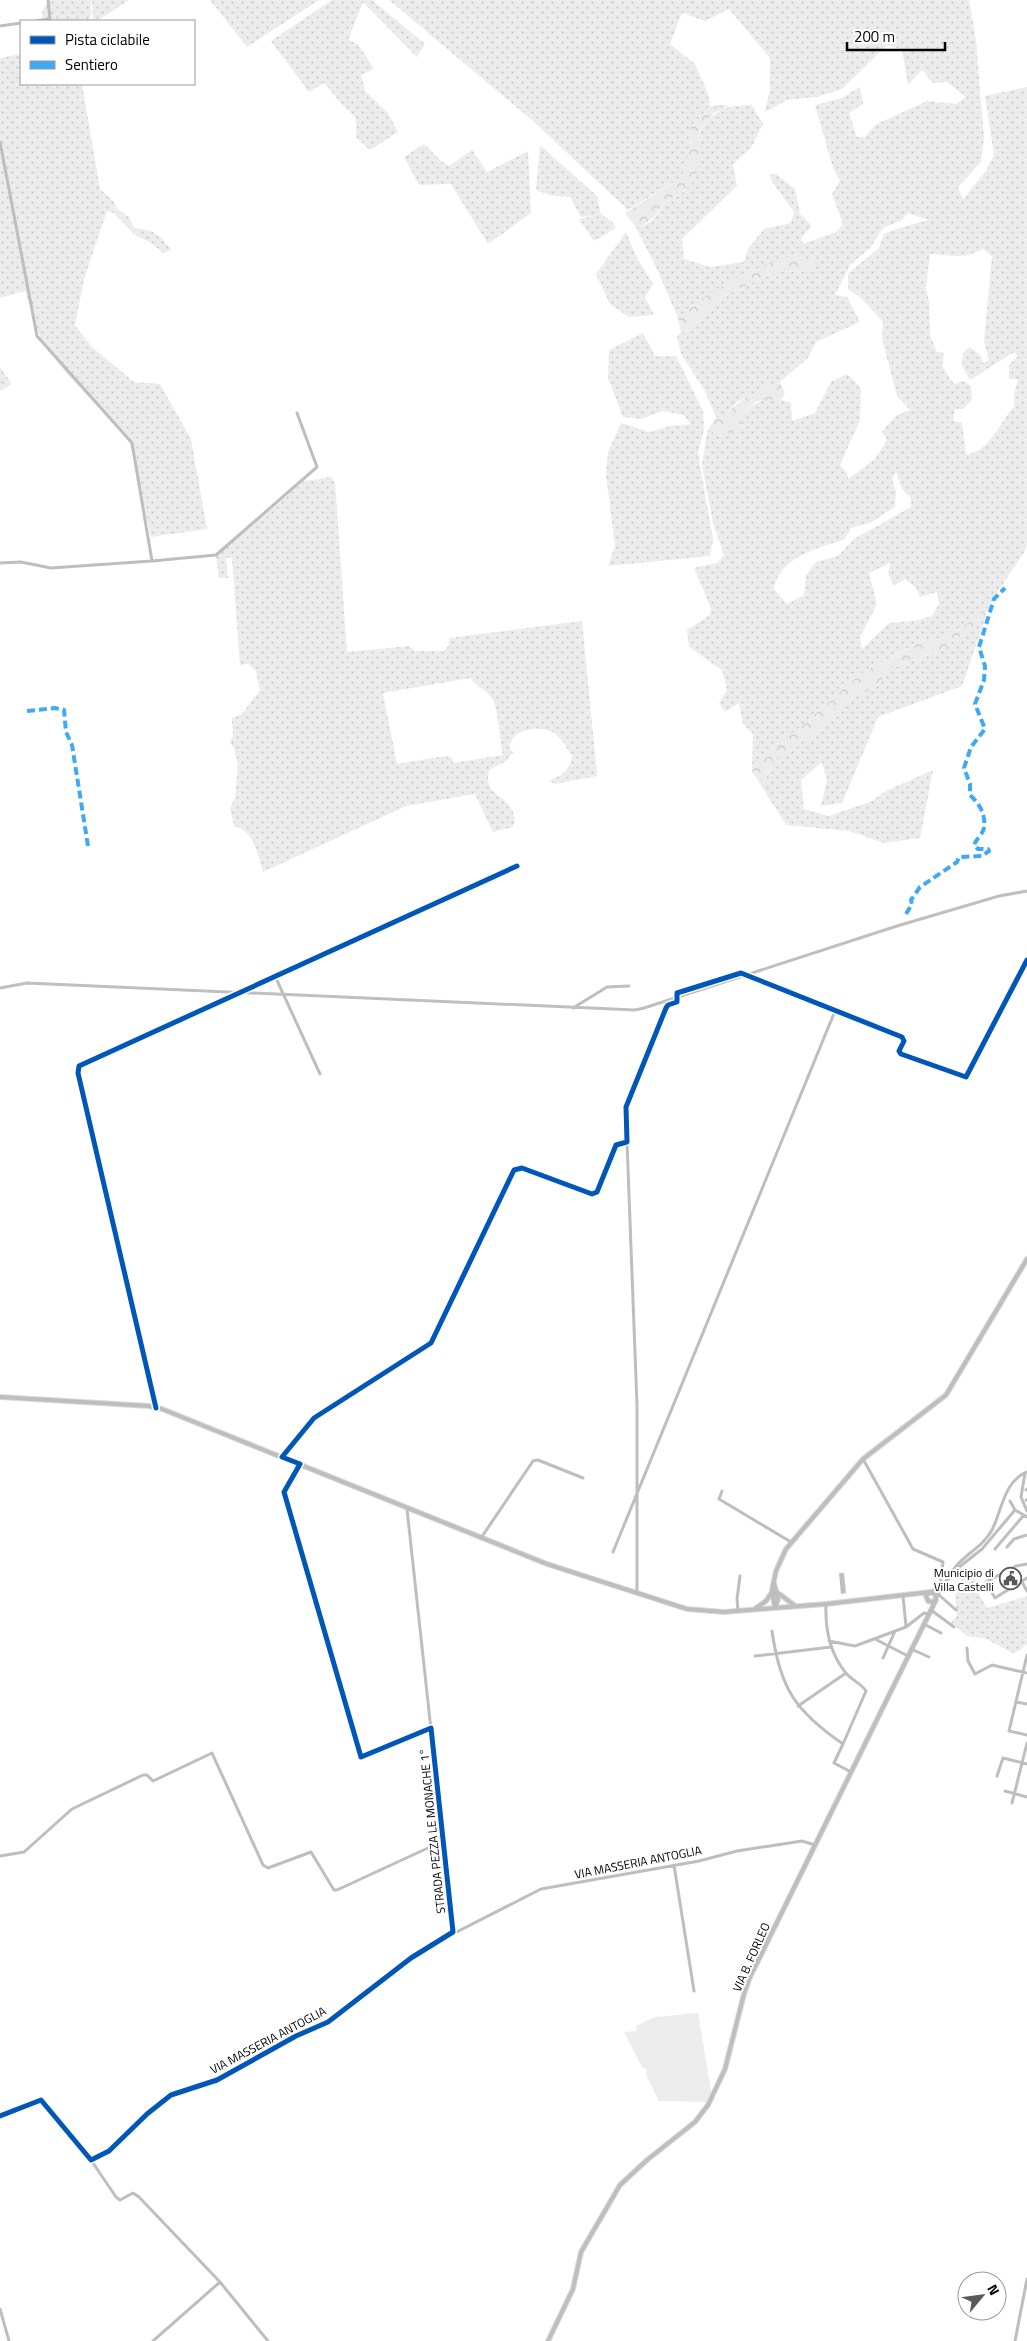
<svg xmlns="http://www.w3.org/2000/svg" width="1027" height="2341" font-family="'Titillium Web',sans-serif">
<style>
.grass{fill:url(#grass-dots);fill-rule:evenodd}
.forest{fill:url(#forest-crowns)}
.pitch{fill:#ececec}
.water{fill:url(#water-ripples)}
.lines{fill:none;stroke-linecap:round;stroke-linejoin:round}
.canal{stroke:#bfbfbf;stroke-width:3}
.major-casing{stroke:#dbdbdb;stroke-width:6}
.minor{stroke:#bebebe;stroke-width:3}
.major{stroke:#bebebe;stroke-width:4}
.quiet{stroke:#3fa9f5;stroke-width:4;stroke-dasharray:8 4;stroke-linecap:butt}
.cycleway-casing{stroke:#fff;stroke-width:8}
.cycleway{stroke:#0057b8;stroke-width:5}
.labels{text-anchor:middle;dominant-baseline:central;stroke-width:4;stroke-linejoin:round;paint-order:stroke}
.poi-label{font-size:12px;fill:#000;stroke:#fff;text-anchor:end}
.street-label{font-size:12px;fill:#000;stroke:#fff}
</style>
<defs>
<pattern id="grass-dots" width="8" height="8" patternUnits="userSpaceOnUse" patternTransform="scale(1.25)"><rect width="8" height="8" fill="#ececec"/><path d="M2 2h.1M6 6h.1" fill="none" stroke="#c9c9c9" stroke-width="1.8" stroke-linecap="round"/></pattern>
<pattern id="forest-crowns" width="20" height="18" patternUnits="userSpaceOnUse" patternTransform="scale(1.25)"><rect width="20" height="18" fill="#ececec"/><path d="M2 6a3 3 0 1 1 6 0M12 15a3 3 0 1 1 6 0" fill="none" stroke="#c9c9c9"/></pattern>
<pattern id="water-ripples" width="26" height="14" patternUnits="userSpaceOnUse" patternTransform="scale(1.25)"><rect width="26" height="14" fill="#bfbfbf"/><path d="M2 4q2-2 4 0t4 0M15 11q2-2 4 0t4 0" fill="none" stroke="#a2a2a2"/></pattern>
</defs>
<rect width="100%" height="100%" fill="#fff"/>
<!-- grass -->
<path class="grass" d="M 49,0 L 91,0 L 91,15 L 88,21 L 43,21 L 42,12 Z
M 92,0 L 129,0 L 97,21 L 93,21 Z
M 210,0 L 319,0 L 247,47 Z
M 332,0 L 372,0 L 425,44 L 417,57 L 363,2 L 348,40 L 358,44 L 374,69 L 361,75 L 365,91 L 387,112 L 398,132 L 370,150 L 356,137 C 358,113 354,117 340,102 C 334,96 330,89 324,83 L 309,92 L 271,41 Z
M 389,0 L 969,0 L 976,40 L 984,138 L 981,162 L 958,187 L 963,199 L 986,171 L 994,155 L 985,96 L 1027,87 L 1027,544 L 1025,551 L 994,597 L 986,612 L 944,637 L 917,643 L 859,675 L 801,727 L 764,755 L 752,771 L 753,734 L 743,724 L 739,703 L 725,712 L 719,703 L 727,690 L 722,670 L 689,647 L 687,630 L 710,615 L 711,608 L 694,568 L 717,563 L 724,555 L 713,523 L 702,465 L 707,432 L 731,433 L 741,426 L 742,415 C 757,400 769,394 791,403 L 792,421 L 815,413 L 831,382 L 847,374 L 861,388 L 860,420 L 840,465 L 847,473 L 848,479 L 875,459 L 887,440 L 882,431 L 897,415 L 910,410 L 897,396 L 882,339 L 883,322 L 860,297 L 848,289 L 848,274 L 879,248 L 884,234 L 893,230 L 928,220 L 908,213 L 902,220 L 883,228 L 870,248 L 850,265 L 835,295 L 847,297 L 860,322 L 816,342 L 808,358 L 776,385 L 737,402 L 722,419 L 716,417 L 705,391 L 681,354 L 677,336 L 701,319 L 721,297 L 775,272 L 805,271 L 817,262 L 795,255 L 692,306 L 678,318 L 656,267 L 636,228 L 651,222 L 665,203 L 686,190 L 700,143 L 699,132 C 718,108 722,106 752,105 L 763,124 L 751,148 L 733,164 L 737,186 L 682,239 L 684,259 L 710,267 L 744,262 L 748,249 L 764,229 L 791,223 L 794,212 L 773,183 L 769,174 L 776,174 L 795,189 L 800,214 L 812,226 L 801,238 L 803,244 L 836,232 L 843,224 L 832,194 L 840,181 L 833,168 L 815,105 L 842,98 L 860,87 L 863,104 L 849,113 L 857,137 L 865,137 L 875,125 L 927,101 L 956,104 L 966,97 L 947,82 L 933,83 L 922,70 L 908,85 L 902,49 L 887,45 L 842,89 L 817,97 L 787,100 L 765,112 L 770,89 L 770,58 L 729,9 L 705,21 L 682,13 L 670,44 L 695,64 L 708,94 L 710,106 L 691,126 L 690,150 L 682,177 L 628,210 L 533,121 ZM 983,249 L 992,256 L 984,341 L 989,360 L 982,363 L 981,356 L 970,347 L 963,353 L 962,366 L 970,380 L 1014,352 L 1018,356 L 1009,365 L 1009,379 L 1018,379 L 1014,395 L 1015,406 C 1000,420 990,453 966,454 L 962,423 L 953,421 L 955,409 L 964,409 L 972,399 L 971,386 L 964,381 L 954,384 L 942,366 L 944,353 L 937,352 L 930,335 L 929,302 L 926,287 L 930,254 C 953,255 961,260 983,249 ZM 896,472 L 902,489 L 911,498 L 911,507 L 854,539 L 838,556 L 816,562 L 806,575 L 804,595 L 787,604 L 774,589 C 779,557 819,548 845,539 L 851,528 L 870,523 L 895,507 L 896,491 L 892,480 ZM 890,563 L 888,573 L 894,586 L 905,579 L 916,588 L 920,597 L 937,592 L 939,604 L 932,616 L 914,621 L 889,623 L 862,649 L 860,637 L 877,604 L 869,573 Z
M 21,54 L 21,84 L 82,84 L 100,189 L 114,202 L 117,209 L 129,217 L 134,228 C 154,230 160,234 171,250 L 163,253 L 150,242 L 136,236 L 114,213 L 107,211 L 84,279 L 75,325 L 92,347 L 134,382 L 160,384 L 191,439 L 207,529 L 151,537 L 129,439 L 66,373 L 41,340 L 25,291 L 0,298 L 0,58 Z
M 424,144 L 441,161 L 449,166 L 472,150 L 487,172 L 528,151 L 531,213 L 488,244 L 451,184 L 419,185 L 404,157 Z
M 540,145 L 597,196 L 601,214 L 612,222 L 616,228 L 594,241 L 579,219 L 593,216 L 581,217 L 570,197 L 553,196 L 536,190 Z
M 626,232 L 637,258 L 653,284 L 645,297 L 654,315 L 629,317 L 610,304 L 596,274 Z
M 643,333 L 655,356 L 676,356 L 703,411 L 704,429 L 698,453 L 713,539 L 710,556 L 608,566 L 615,545 L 606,475 L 608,452 L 621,423 L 649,432 L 670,426 L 691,424 L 684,415 L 663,411 L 641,419 L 623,417 L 608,378 L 609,350 Z
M 0,367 L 12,384 L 0,391 Z
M 331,477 L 335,482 L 347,652 L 409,646 L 415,651 L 444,651 L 449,645 L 449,638 L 582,621 L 597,774 L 597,776 L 555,784 L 549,781 C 562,775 570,771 572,756 C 567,749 561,737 554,733 C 540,724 508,729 510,749 L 513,752 L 506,761 L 489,770 C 484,795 501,792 511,808 C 513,811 514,816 515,819 L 513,827 L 493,832 L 475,794 L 406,806 L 263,872 C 258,855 254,830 234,826 L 230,808 L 235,798 L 238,765 L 234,749 L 230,742 L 233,735 L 232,718 L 242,714 L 260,690 L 256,671 L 248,664 L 240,665 L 232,558 L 226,558 L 228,578 L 219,578 L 216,556 L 304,481 ZM 471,678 C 475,688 487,689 493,700 C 498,709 500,742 503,755 L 453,763 L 452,758 L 445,756 L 397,764 L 383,693 Z
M 985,619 L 962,686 L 878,717 L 842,803 L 821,806 L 827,780 L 822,762 L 801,780 L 804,809 L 829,816 L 872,801 L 886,791 L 933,770 L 920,838 L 884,843 L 849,831 L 786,825 L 762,787 L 774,759 L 793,750 L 801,741 L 818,734 L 829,718 L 852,699 L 877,686 L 891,668 L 942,649 Z
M 969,1573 L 977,1573 C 973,1585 980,1597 987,1608 L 1027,1596 L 1027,1644 L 1019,1651 L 1013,1653 L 984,1638 L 967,1636 L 951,1622 L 957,1616 L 955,1596 L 963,1583 L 957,1577 L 967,1578 Z"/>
<!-- forest -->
<path class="forest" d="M 729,105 L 714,113 L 699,131 C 701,151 702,178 685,190 C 679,195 671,198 665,203 C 651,217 657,219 636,228 L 625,213 L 682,177 L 690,150 L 691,126 L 710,106 Z
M 795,255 L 818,262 L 805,271 L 775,272 L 721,297 L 701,319 L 681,333 L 678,318 C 713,287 750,268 795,255 Z
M 779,382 L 785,392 L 782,399 L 756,401 L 742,415 L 741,426 L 731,433 L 707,432 L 716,417 L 722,419 C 740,399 754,392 779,382 Z
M 986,612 L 985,619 L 942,649 L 891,668 L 877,686 L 852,699 L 829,718 L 818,734 L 802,741 L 793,750 L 774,759 L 762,787 L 752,771 L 763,755 L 801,727 L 859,675 L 917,643 L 944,637 Z"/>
<!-- pitch -->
<path class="pitch" d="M 698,2013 L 711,2091 L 706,2102 L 659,2101 L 646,2075 L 647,2069 L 642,2067 L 624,2032 L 637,2031 L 636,2026 L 657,2016 L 657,2017 Z"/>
<!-- water -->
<path class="water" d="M 839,1573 L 844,1573 L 846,1593 L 841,1594 Z"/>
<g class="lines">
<!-- canal -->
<path class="canal" d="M 0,988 L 27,983 L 635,1010 L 644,1008 L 897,926 L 999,896 L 1027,891
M 573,1008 L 607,987 L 629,986"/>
<defs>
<path id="major" d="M 0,1397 L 149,1406 L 162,1409 L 547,1564 L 687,1609 L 724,1612 L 826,1604 L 930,1592
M 774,1583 L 778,1599 L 775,1608
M 778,1593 L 794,1605
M 756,1608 L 766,1601 L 772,1592
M 775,1608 L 772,1590 L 776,1571 L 786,1549 L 863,1459 L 946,1395 L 1027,1259
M 548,2341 L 573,2289 L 581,2252 L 620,2185 L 647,2160 L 695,2122 L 708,2105 L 725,2069 L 744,1994 L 750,1977 L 936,1600 L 935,1593 L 928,1593 L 926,1596 L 928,1601 L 932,1602 L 935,1601"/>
</defs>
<!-- major casing -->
<use href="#major" class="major-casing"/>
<!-- minor -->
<path class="minor" d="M 35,21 L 50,19 L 48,0
M 0,26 L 21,23
M 0,142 L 37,336 L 132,443 L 152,561 L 51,568 L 21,562 L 0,563
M 152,561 L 216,555 L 317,467 L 297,413
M 275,976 L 320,1074
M 156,1408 L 78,1073 L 79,1066 L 517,866
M 282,1457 L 314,1418 L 431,1343 L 514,1170 L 522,1168 L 595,1194 L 616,1145 L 627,1142 L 637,1405 L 637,1593
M 863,1459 L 913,1549 L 943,1562 L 940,1587
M 1025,1473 L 1021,1497 L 1027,1511
M 1026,1490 L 1027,1489
M 722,1491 L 719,1499 L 791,1542
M 1026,1500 L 1027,1500
M 1010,1501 L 1015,1510 L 1027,1517
M 407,1509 L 453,1932
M 481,1538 L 533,1461 L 538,1460 L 583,1478
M 1007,1547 L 1014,1539 L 1027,1535
M 995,1549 L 1024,1515
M 613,1552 L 835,1011
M 1027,1564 L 1016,1566 L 986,1582 L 995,1598 L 1027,1578
M 949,1579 L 958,1568 L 982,1549 L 1015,1510
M 1022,1582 L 1027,1591
M 930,1592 L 940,1586
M 939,1595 L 956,1610
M 903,1596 L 906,1626
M 936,1599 C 942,1588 948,1575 957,1565 C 969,1552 983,1546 992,1530 C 1002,1510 1004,1481 1027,1472
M 931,1610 L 954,1627
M 738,1611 L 737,1599 L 740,1576
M 924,1624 L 941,1633
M 772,1631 C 780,1688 795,1711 843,1744 L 866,1691 C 861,1683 851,1680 845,1672 C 830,1653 825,1628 826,1604
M 875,1639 L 908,1656
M 829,1641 L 855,1646 L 906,1627 L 924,1613 L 929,1614
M 967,1648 L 968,1661 L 975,1674 L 992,1665 L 1027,1673
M 911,1649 L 929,1657
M 1027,1655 L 1009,1731 L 1027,1735
M 755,1656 L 831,1647
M 883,1658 L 895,1631
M 1016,1702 L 1027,1704
M 798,1706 L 846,1673
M 843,1744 L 834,1763 L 851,1772
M 997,1776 L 1003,1758 L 1027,1764
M 1005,1791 L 1027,1797
M 1012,1803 L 1027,1743
M 0,1856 L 24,1852 L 72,1809 L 143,1775 L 147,1775 L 153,1781 L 212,1753 L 263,1865 L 268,1868 L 311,1852 L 334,1890 L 337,1890 L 443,1841
M 674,1865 L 694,1991
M 0,2116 L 41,2100 L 91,2160 L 116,2197 L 120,2200 L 133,2193 L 139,2197 L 220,2282 L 268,2341
M 91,2160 L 109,2151 L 147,2114 L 171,2095 L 217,2080 L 296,2036 L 328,2022 L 411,1958 L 439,1941 L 541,1889 L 699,1861 L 737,1851 L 802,1841 L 815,1845
M 0,2309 L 9,2341
M 153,2341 L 220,2282
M 1015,2341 L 1027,2279"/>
<!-- major -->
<use href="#major" class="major"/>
<!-- quiet -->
<path class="quiet" d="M 27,711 L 55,708 L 64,710 L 66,732 L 72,745 L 88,846
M 906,914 L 912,904 L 911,900 L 920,887 L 957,862 L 959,857 L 982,856 L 989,851 L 988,849 L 978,849 L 974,845 C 976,839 984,833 984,827 C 986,815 979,803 970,795 L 970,784 L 964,768 L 971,747 L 985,729 L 975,704 L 984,680 L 985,666 L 979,647 L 994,599 L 1005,588"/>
<defs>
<path id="cycleway" d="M 156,1408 L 78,1073 L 79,1066 L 517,866
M 0,2116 L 41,2100 L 91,2160 L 109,2151 L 147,2114 L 171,2095 L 217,2080 L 296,2036 L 328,2022 L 411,1958 L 453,1932 L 431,1728 L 361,1757 L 284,1492 L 300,1464 L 282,1457 L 314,1418 L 431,1343 L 514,1170 L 522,1168 L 592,1194 L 597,1192 L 616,1145 L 627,1142 L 626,1107 L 666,1008 L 668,1005 L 677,1002 L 677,993 L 741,973 L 902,1037 L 904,1041 L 899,1051 L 901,1054 L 966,1077 L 1027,960"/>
</defs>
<!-- cycleway casing -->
<use href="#cycleway" class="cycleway-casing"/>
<!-- cycleway -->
<use href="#cycleway" class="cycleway"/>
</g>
<!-- icons -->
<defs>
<symbol id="civic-ring" viewBox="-11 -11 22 22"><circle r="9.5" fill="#fff" stroke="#595959" stroke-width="1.5"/><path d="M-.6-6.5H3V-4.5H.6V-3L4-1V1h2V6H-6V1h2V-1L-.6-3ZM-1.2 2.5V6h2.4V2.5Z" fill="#595959"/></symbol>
</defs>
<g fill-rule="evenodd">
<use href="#civic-ring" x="998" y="1566" width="25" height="25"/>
</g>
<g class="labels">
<!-- poi labels -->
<g class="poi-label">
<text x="994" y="1572">Municipio di<tspan x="994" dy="14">Villa Castelli</tspan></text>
</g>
<!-- street labels -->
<g class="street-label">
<text transform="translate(432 1831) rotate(-96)">STRADA PEZZA LE MONACHE 1°</text>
<text transform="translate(638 1862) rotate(-11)">VIA MASSERIA ANTOGLIA</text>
<text transform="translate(751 1957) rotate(-66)">VIA B. FORLEO</text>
<text transform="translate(268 2040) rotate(-28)">VIA MASSERIA ANTOGLIA</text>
</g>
</g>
<!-- legend -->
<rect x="20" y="20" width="175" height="65" fill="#ffffff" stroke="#999999"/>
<rect x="30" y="36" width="25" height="8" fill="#0057b8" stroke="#999999"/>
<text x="65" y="45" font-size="15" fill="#000000">Pista ciclabile</text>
<rect x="30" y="61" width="25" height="8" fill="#3fa9f5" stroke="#999999"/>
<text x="65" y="70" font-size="15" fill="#000000">Sentiero</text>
<!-- north arrow -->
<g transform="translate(982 2296) rotate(61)"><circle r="24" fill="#ffffff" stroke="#999999"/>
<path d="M0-4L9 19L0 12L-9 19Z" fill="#595959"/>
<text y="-8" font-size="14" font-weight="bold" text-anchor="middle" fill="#000000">N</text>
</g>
<!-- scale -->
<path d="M847 42v8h98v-8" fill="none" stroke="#000000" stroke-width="2.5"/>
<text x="854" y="42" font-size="15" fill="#000000" stroke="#ffffff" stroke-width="4" paint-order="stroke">200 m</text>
</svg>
